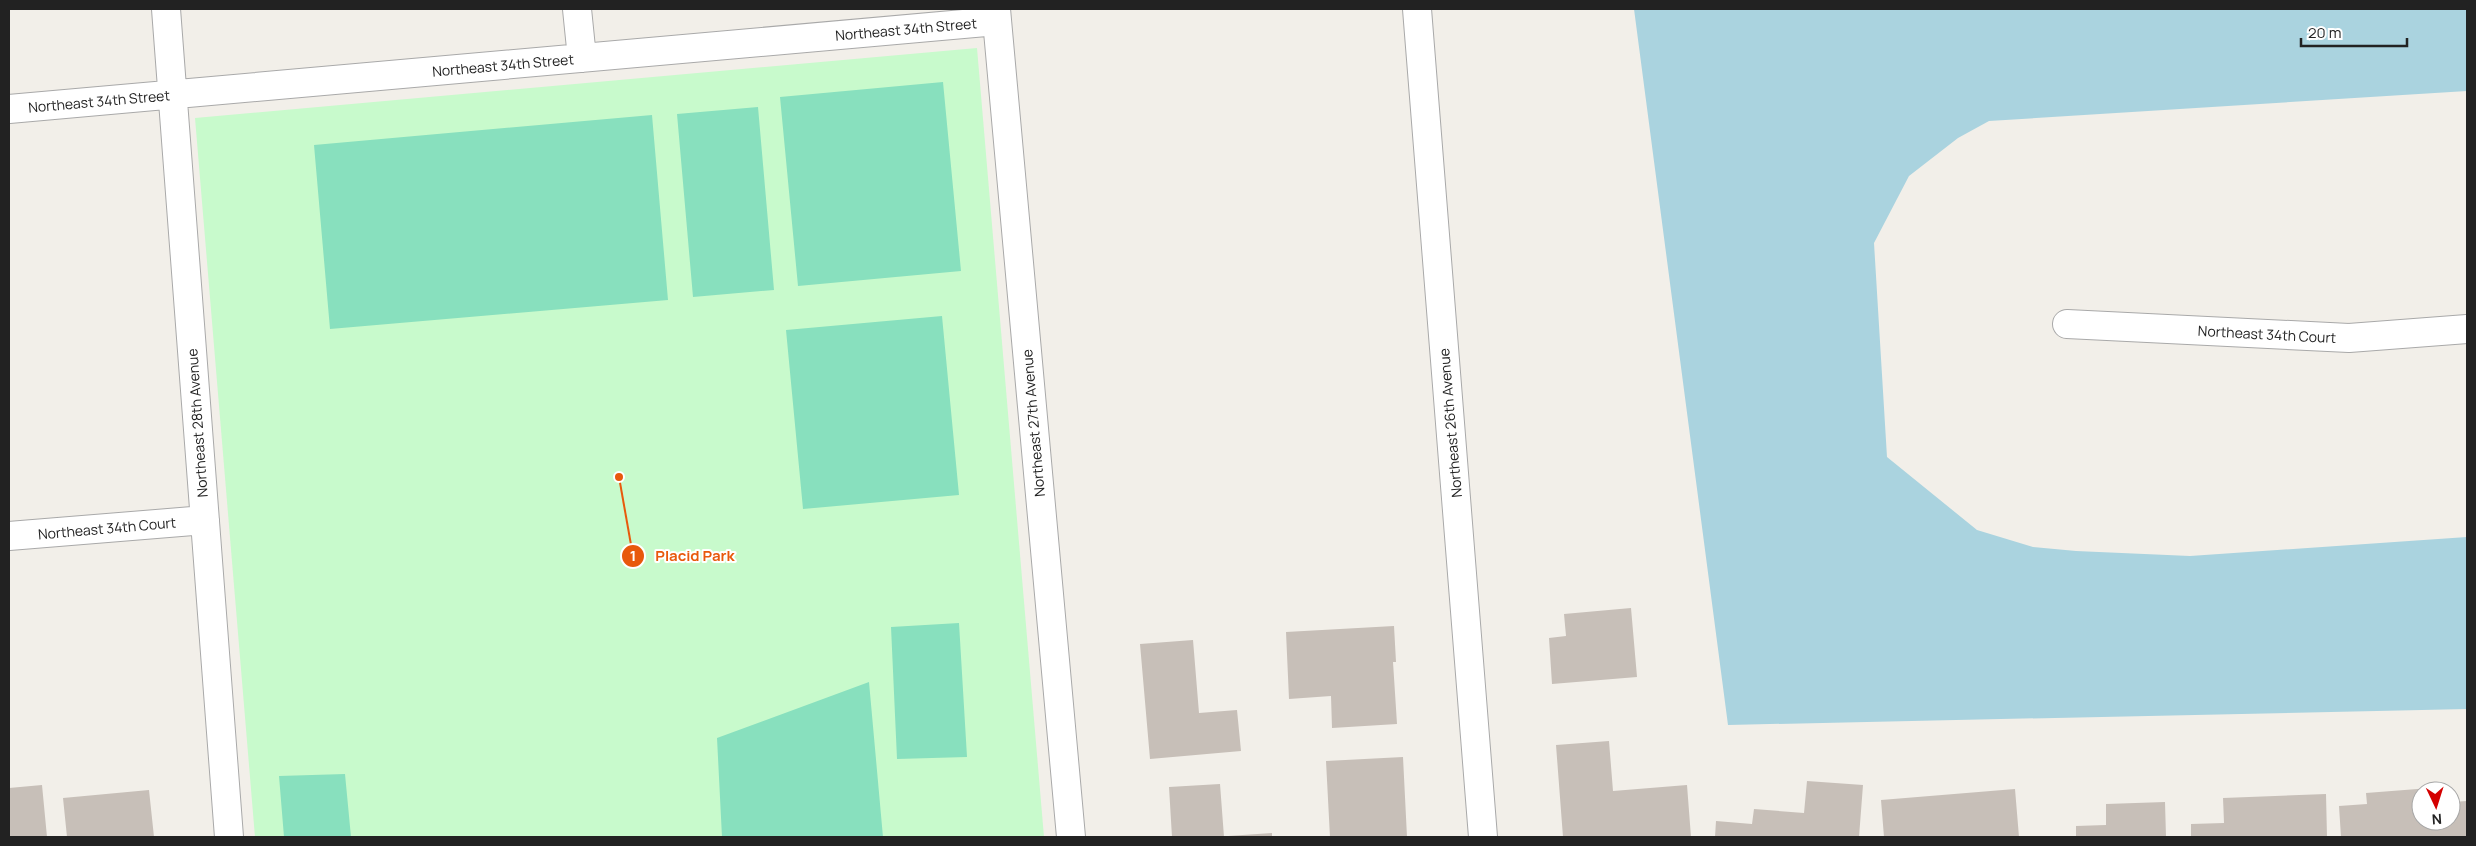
<svg xmlns="http://www.w3.org/2000/svg" width="2476" height="846" font-family="Manrope,sans-serif">
<style>
.park{fill:#c8facc}
.pitch{fill:#88e0be}
.water{fill:#aad3df}
.building{fill:#c7bfb8}
.lines{fill:none;stroke-linecap:round;stroke-linejoin:round}
.street-casing{stroke:#a9a9a9;stroke-width:30}
.street{stroke:#fff;stroke-width:28}
.labels{text-anchor:middle;dominant-baseline:central;stroke-width:4;stroke-linejoin:round;paint-order:stroke}
.street-label{font-size:14px;fill:#222;stroke:#fff}
.leader{fill:none;stroke:#e8590c;stroke-width:2}
.callout-dot{fill:#e8590c;stroke:#fff;stroke-width:2}
.mark-label{font-size:15px;text-anchor:middle;font-weight:bold;fill:#fff}
.callout-label{font-size:15px;text-anchor:middle;font-weight:bold;fill:#e8590c;stroke:#fff;stroke-width:4;stroke-linejoin:round;paint-order:stroke}
</style>
<rect width="100%" height="100%" fill="#f2efe9"/>
<!-- park -->
<path class="park" d="M 977,48 L 1044,837 L 255,837 L 195,118 Z"/>
<!-- pitch -->
<path class="pitch" d="M 943,82 L 961,271 L 798,286 L 780,97 Z
M 758,107 L 774,290 L 693,297 L 677,114 Z
M 652,115 L 668,300 L 330,329 L 314,145 Z
M 942,316 L 959,495 L 803,509 L 786,330 Z
M 959,623 L 967,757 L 897,759 L 891,627 Z
M 869,682 L 883,837 L 722,837 L 717,738 Z
M 345,774 L 351,837 L 284,837 L 279,776 Z"/>
<!-- water -->
<path class="water" d="M 1634,9 L 2467,9 L 2467,91 L 1989,121 L 1958,138 L 1909,176 L 1874,243 L 1887,457 L 1977,530 L 2033,547 L 2076,551 L 2190,556 L 2467,537 L 2467,709 L 1728,725 Z"/>
<!-- building -->
<path class="building" d="M 1631,608 L 1637,677 L 1552,684 L 1549,638 L 1566,636 L 1564,614 Z
M 1394,626 L 1396,662 L 1393,662 L 1397,724 L 1332,728 L 1331,696 L 1289,699 L 1286,632 Z
M 1193,640 L 1199,713 L 1237,710 L 1241,751 L 1150,759 L 1140,644 Z
M 1609,741 L 1613,791 L 1687,785 L 1691,837 L 1563,837 L 1556,745 Z
M 1403,757 L 1407,837 L 1330,837 L 1326,761 Z
M 1807,781 L 1863,785 L 1859,837 L 1715,837 L 1716,821 L 1752,824 L 1754,809 L 1804,813 Z
M 1220,784 L 1224,837 L 1172,837 L 1169,787 Z
M 42,785 L 47,837 L 9,837 L 9,788 Z
M 2443,787 L 2444,791 L 2421,791 L 2421,821 L 2451,821 L 2451,802 L 2467,801 L 2467,837 L 2341,837 L 2339,806 L 2367,804 L 2366,793 Z
M 2015,789 L 2019,837 L 1884,837 L 1881,800 Z
M 149,790 L 154,837 L 67,837 L 63,798 Z
M 2326,794 L 2327,837 L 2191,837 L 2191,824 L 2224,823 L 2223,798 Z
M 2165,802 L 2166,837 L 2076,837 L 2076,826 L 2106,825 L 2106,804 Z
M 1272,833 L 1272,837 L 1228,837 L 1228,836 Z"/>
<g class="lines">
<defs>
<path id="street" d="M 166,9 L 229,837
M 577,9 L 582,58
M 996,9 L 1071,837
M 1417,9 L 1483,837
M 9,109 L 997,21
M 2067,324 L 2349,338 L 2467,329
M 9,536 L 205,520"/>
</defs>
<!-- street casing -->
<use href="#street" class="street-casing"/>
<!-- street -->
<use href="#street" class="street"/>
</g>
<g class="labels">
<!-- street labels -->
<g class="street-label">
<text transform="translate(906 29) rotate(-5)">Northeast 34th Street</text>
<text transform="translate(503 65) rotate(-5)">Northeast 34th Street</text>
<text transform="translate(99 101) rotate(-5)">Northeast 34th Street</text>
<text transform="translate(2267 334) rotate(3)">Northeast 34th Court</text>
<text transform="translate(197 423) rotate(-94)">Northeast 28th Avenue</text>
<text transform="translate(1033 423) rotate(-95)">Northeast 27th Avenue</text>
<text transform="translate(1450 423) rotate(-95)">Northeast 26th Avenue</text>
<text transform="translate(107 528) rotate(-5)">Northeast 34th Court</text>
</g>
</g>
<!-- callouts -->
<path class="leader" d="M619 477L633 556"/>
<g class="callout-dot">
<circle cx="619" cy="477" r="5"/>
<circle cx="633" cy="556" r="12"/>
</g>
<g class="mark-label">
<text x="633" y="561">1</text>
</g>
<g class="callout-label">
<text x="695" y="561">Placid Park</text>
</g>
<!-- border -->
<rect width="2476" height="846" fill="none" stroke="#222222" stroke-width="20"/>
<!-- north arrow -->
<g transform="translate(2436 806) rotate(176)"><circle r="24" fill="#ffffff" stroke="#a7a7a7"/>
<path d="M0-4L9 19L0 12L-9 19Z" fill="#d40000"/>
<text y="-8" font-size="14" font-weight="bold" text-anchor="middle" fill="#222222">N</text>
</g>
<!-- scale -->
<path d="M2301 38v8h106v-8" fill="none" stroke="#222222" stroke-width="2.5"/>
<text x="2308" y="38" font-size="15" fill="#222222" stroke="#ffffff" stroke-width="4" paint-order="stroke">20 m</text>
</svg>
